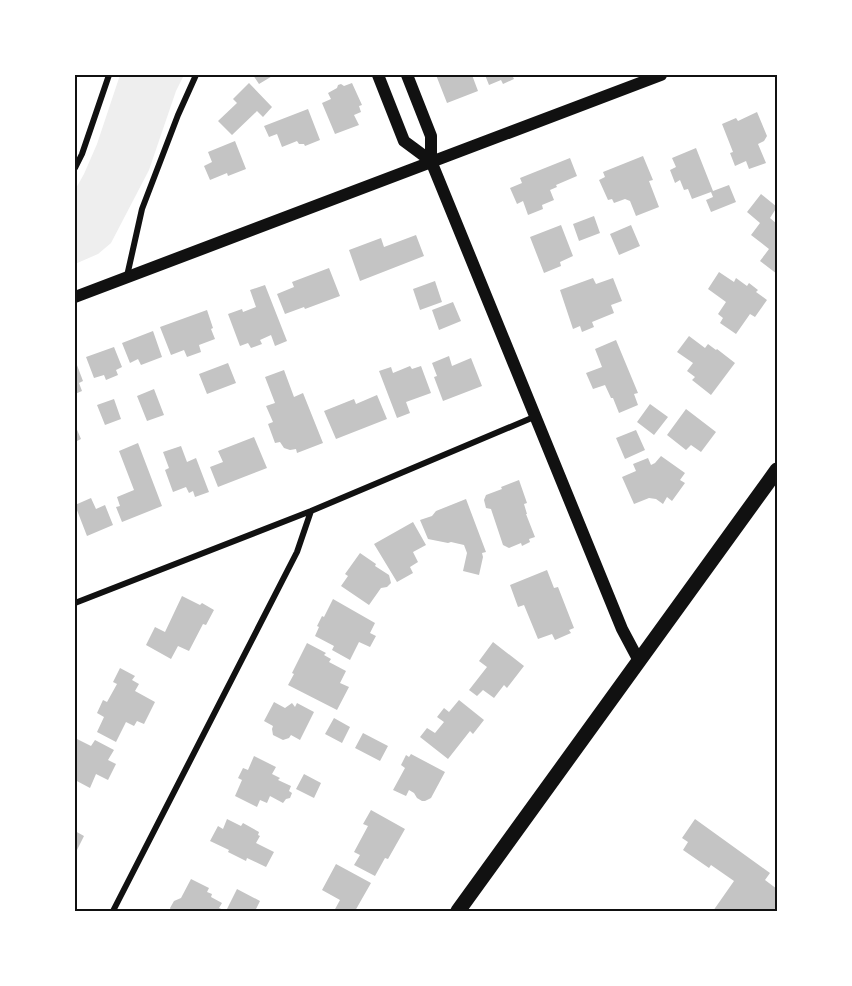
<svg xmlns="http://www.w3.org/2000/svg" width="852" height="986" font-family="'IBM Plex Serif',serif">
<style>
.green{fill:#eee}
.building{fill:#c4c4c4}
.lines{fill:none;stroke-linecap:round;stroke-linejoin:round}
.minor{stroke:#111;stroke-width:6}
.secondary{stroke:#111;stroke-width:12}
.primary{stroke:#111;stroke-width:15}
.neatline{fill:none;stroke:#111;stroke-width:2}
</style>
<rect width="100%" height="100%" fill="#fff"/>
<!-- green -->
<path class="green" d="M 120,75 L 184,75 L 176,91 L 149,170 L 111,243 L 98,254 L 75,264 L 75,190 L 84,174 L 97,144 Z"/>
<!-- building -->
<path class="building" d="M 253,75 L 274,75 L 259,84 Z
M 436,75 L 472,75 L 478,91 L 447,103 Z
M 485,75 L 512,75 L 514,79 L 503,84 L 501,80 L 489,85 Z
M 249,83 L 272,107 L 263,117 L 257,111 L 232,135 L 218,121 L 237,103 L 233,99 Z
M 352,83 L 362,105 L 359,106 L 361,112 L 354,115 L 359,125 L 335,134 L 322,103 L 331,99 L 328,93 L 337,88 L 338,85 L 341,84 L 344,86 Z
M 308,109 L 320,140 L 305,146 L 304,144 L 299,144 L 297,141 L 282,147 L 277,134 L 269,137 L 264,126 Z
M 757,112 L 767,136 L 764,141 L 758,144 L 766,163 L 749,169 L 746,161 L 735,166 L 730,153 L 733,152 L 722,124 L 736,118 L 738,121 Z
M 235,141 L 246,169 L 228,176 L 227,173 L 210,180 L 204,166 L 212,162 L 208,152 Z
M 696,148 L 713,191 L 729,185 L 736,202 L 711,212 L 706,200 L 713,197 L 711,192 L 692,199 L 688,189 L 684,190 L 680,180 L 675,183 L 670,170 L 676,167 L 672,158 Z
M 643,156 L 653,180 L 649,181 L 659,207 L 636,216 L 630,201 L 625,199 L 614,203 L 612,199 L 608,200 L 599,180 L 605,177 L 603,172 Z
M 570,158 L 577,176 L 556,185 L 557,187 L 550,190 L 554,200 L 542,205 L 543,209 L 528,215 L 523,201 L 517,204 L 510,188 L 522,183 L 520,178 Z
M 761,194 L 777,207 L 770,218 L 777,224 L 777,274 L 760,261 L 769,249 L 751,235 L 760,223 L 747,212 Z
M 594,216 L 600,233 L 579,241 L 573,224 Z
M 561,225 L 573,256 L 560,262 L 561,266 L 544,273 L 530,237 Z
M 631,225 L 640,246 L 619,255 L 610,234 Z
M 416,235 L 424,256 L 360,281 L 349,250 L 381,238 L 384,247 Z
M 329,268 L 340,296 L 305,309 L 304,307 L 285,314 L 277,294 L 294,287 L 292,282 Z
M 719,272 L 734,282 L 736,278 L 747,286 L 749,283 L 758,290 L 756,292 L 767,300 L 755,317 L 750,314 L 736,334 L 720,323 L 723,318 L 718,314 L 726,302 L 708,289 Z
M 593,278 L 596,284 L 613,278 L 622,301 L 611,305 L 614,313 L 592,322 L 594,327 L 582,332 L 580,326 L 573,329 L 560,290 Z
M 435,281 L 442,302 L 420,310 L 413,289 Z
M 265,285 L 287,341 L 275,346 L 271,335 L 260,340 L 262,344 L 251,348 L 248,343 L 240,346 L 228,314 L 242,309 L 243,312 L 256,307 L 250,290 Z
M 453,302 L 461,321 L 439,330 L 432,310 Z
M 207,310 L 213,328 L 211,329 L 215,339 L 199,345 L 201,352 L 187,357 L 184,350 L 171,355 L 160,327 Z
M 153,331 L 162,357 L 141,365 L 138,359 L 130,363 L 122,343 Z
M 689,336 L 705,348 L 708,344 L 716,350 L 717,349 L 735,363 L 711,395 L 692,380 L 695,377 L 687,371 L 693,363 L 677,352 Z
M 616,340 L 638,393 L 634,394 L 638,405 L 619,413 L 613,398 L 611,398 L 605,385 L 593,389 L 586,373 L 602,367 L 595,349 Z
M 114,347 L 122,367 L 116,370 L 118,375 L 106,380 L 104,375 L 94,378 L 86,357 Z
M 449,356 L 452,366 L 471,358 L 482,386 L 443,401 L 434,377 L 437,376 L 432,363 Z
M 75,360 L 83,381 L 79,383 L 82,391 L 75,394 Z
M 228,363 L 236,383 L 207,394 L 199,374 Z
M 410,366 L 412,369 L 421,366 L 431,393 L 406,402 L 410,413 L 397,418 L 379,371 L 391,367 L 393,373 Z
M 284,370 L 294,397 L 303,393 L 323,443 L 297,453 L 296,449 L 290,450 L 284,448 L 280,442 L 275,443 L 268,424 L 273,422 L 266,406 L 275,403 L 265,377 Z
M 154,389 L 164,415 L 147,421 L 137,396 Z
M 377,395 L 387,419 L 336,439 L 324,411 L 354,399 L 356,404 Z
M 114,399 L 121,419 L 105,425 L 97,405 Z
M 650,404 L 668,417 L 654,435 L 637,422 Z
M 686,409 L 716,432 L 701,452 L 691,445 L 686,450 L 667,435 Z
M 75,425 L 81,439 L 75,442 Z
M 636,430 L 645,450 L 625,459 L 616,438 Z
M 254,437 L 267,468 L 218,487 L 210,467 L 223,462 L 218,451 Z
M 138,443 L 162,506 L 122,522 L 116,507 L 120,506 L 117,497 L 134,490 L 119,451 Z
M 181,446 L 187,462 L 196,458 L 209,492 L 195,497 L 193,491 L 189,493 L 186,487 L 173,492 L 165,470 L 169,468 L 163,452 Z
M 661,456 L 685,473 L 680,480 L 685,483 L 672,501 L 667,497 L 663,504 L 656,499 L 649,498 L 634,504 L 622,477 L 636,471 L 633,464 L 648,458 L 651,465 L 655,463 Z
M 519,480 L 527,503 L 524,504 L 527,514 L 526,514 L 535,537 L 529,539 L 530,542 L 522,546 L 521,543 L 509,548 L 503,545 L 491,509 L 486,508 L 484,500 L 486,495 L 502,489 L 501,487 Z
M 91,498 L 96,509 L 105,505 L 113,525 L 87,536 L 75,505 Z
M 466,499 L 486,552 L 482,553 L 483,557 L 479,575 L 463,571 L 467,553 L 464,545 L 451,542 L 448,543 L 428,539 L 420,520 L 432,516 L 436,511 Z
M 413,522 L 426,545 L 413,552 L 418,562 L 410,567 L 413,573 L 397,582 L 374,544 Z
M 360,553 L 376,564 L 375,566 L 389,575 L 391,583 L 387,587 L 381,588 L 369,605 L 341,586 L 348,576 L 345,574 Z
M 547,570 L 554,588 L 558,587 L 574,628 L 569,630 L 571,633 L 555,640 L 552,634 L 538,639 L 524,605 L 518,607 L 510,585 Z
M 182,596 L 200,605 L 202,603 L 214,610 L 206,625 L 203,624 L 189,651 L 178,646 L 171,659 L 146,645 L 155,627 L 165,632 Z
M 333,599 L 375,623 L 370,633 L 376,636 L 370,647 L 359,642 L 350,660 L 332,650 L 334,646 L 315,636 L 319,627 L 317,626 L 322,616 L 324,617 Z
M 493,642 L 524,666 L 507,688 L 504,685 L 494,698 L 483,690 L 477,696 L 469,690 L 487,667 L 479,661 Z
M 307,643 L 326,653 L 324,655 L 331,659 L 329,662 L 346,671 L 340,683 L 349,687 L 337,710 L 288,685 L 294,674 L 292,673 Z
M 120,668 L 135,676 L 132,680 L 139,684 L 135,691 L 155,702 L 144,724 L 137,721 L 134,726 L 126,722 L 116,742 L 97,732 L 104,717 L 97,713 L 103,700 L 107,702 L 117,684 L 113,682 Z
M 459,700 L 484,720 L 473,734 L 470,731 L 448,759 L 420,737 L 427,728 L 435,733 L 444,722 L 437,717 L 444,708 L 449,712 Z
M 274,702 L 285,708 L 292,703 L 295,707 L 297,703 L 314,712 L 300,740 L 291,735 L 289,738 L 283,740 L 273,735 L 272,729 L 273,726 L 264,721 Z
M 334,718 L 350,727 L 342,743 L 325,734 Z
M 363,733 L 388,746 L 380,761 L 355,748 Z
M 75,738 L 91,746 L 95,740 L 114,750 L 108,760 L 116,764 L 108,780 L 96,774 L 90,788 L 75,780 Z
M 411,754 L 445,772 L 431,798 L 425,801 L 422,801 L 417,798 L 414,793 L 409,790 L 406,796 L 393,790 L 405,768 L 401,765 L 406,755 L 409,757 Z
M 254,756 L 276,767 L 272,774 L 280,778 L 278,780 L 291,786 L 289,791 L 292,793 L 290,798 L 286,799 L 283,803 L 270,796 L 267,803 L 260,800 L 257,807 L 235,796 L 242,780 L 238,778 L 243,768 L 248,770 Z
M 304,774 L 321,783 L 314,798 L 296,789 Z
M 371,810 L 405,829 L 388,859 L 385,858 L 375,876 L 354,865 L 360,855 L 354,852 L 368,826 L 363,824 Z
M 227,819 L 241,826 L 243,823 L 259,832 L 258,835 L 260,836 L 256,843 L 274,852 L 266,867 L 247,858 L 246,861 L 228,852 L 229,850 L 210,841 L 218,826 L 223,829 Z
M 695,819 L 770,873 L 765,880 L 777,889 L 777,906 L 773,911 L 713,911 L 734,881 L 711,865 L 709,868 L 683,850 L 688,842 L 682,838 Z
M 75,831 L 84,836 L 75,854 Z
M 336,864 L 371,883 L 355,911 L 334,911 L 340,900 L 322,890 Z
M 191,879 L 209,888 L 207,892 L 212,894 L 211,897 L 222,903 L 219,908 L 226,911 L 237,889 L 260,901 L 255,911 L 171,911 L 170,908 L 174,901 L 181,898 Z"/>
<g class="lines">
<!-- minor -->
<path class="minor" d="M 75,168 L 82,154 L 109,75
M 127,276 L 142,209 L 178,115 L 196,75
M 75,603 L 311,511 L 534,417
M 113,911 L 297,552 L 311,511"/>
<!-- secondary -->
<path class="secondary" d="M 378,75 L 404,141 L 431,161
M 407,75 L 431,136 L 431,161 L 622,629 L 639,661
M 75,297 L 661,75"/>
<!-- primary -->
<path class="primary" d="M 458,911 L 777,470"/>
</g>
<!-- border -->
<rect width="852" height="986" fill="none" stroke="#ffffff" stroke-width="153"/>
<rect x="76" y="76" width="700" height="834" class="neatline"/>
</svg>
